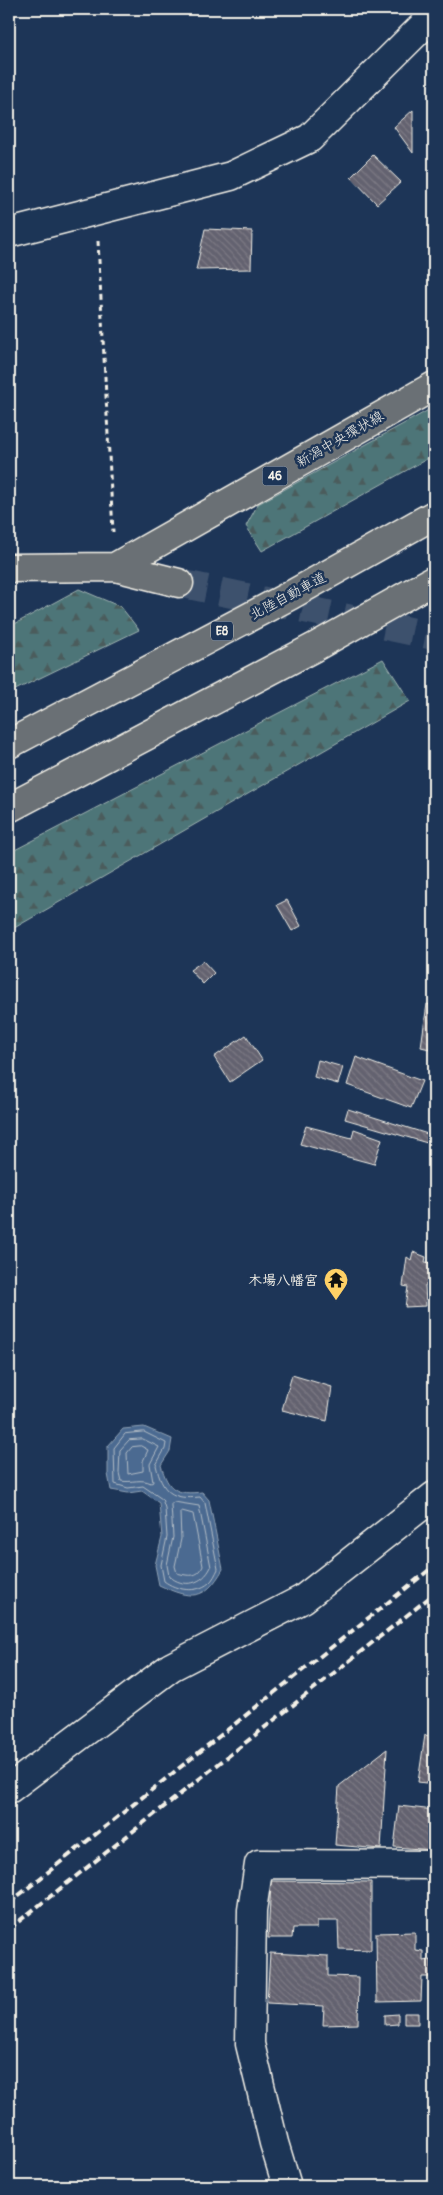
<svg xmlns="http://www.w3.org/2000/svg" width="443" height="2195" font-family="Pangolin,'Klee One',sans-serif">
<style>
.forest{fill:url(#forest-firs);stroke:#a0b3b0}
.water{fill:#4c6b91;stroke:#8fa1b4}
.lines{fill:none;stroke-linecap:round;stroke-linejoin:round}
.shore{stroke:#b1bbc5;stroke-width:1}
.building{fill:url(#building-back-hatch);stroke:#f4f1e8}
.major-tunnel{stroke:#3d516d;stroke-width:28;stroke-dasharray:28 14;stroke-linecap:butt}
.minor-casing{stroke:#f4f1e8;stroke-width:31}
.major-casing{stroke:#f4f1e8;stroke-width:31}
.highway-casing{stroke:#f4f1e8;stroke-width:31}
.path{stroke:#f4f1e8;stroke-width:3;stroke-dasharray:5 4;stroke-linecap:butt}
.minor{stroke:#1d3557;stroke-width:28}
.major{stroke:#6a7074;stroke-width:28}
.highway{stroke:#6a7074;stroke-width:28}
.rail{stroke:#f4f1e8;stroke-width:4;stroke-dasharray:8 4;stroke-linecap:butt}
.labels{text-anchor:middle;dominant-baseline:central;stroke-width:5;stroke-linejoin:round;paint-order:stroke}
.shield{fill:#1d3557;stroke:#b4b9bc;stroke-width:1}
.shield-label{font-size:12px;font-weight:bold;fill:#f4f1e8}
.street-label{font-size:14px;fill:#f4f1e8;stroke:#1d3557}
.poi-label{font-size:14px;font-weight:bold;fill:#f4f1e8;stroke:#1d3557;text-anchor:end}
</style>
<defs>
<pattern id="forest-firs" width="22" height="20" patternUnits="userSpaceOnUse" patternTransform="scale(1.25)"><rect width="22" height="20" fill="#4d7578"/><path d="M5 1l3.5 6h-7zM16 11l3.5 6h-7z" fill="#4b5c5c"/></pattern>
<pattern id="building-back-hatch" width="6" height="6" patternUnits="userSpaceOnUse" patternTransform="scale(1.25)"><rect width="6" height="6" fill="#64626f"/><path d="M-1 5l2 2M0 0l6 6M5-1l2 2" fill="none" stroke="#7b7984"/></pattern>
</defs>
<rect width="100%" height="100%" fill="#1d3557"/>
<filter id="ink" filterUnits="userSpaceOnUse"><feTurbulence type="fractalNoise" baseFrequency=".02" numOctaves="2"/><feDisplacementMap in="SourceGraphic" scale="10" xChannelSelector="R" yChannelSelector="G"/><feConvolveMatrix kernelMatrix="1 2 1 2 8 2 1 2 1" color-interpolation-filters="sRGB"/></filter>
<g filter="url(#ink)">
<!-- forest -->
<path class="forest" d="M 434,407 L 434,455 L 262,551 L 246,526 L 258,504 Z
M 79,589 L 121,607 L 139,630 L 9,693 L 9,627 Z
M 383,659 L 410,701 L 9,931 L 9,853 Z"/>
<!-- water -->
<path class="water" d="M 144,1427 L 172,1439 L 170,1451 L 161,1465 C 168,1490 176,1495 202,1492 L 209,1500 L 223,1569 C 205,1601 191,1600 159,1585 L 155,1565 L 162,1537 L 159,1503 L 142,1491 L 128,1493 L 111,1490 L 108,1474 L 108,1446 L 123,1429 Z"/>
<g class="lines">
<!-- shore -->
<path class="shore" d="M 144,1432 L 166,1443 L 165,1449 L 156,1465 C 162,1492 172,1500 200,1497 L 205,1503 L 218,1569 C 216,1573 213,1580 209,1583 C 196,1594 176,1590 164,1581 L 161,1565 L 167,1537 L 165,1508 L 162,1499 L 143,1486 L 128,1488 L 115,1484 L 114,1448 L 125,1434 Z
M 143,1439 L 159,1447 L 150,1464 L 153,1482 L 151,1483 C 141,1478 132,1483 121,1481 L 119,1473 L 120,1450 L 129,1440 Z
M 141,1446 L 148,1450 L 143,1461 L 143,1471 L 128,1474 L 127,1453 L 132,1447 Z
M 174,1502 L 199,1506 L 211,1567 C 203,1584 184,1589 169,1576 L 167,1565 L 173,1537 L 171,1505 Z
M 182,1511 L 193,1514 L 203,1566 C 198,1578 188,1576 177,1573 L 175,1566 L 181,1539 L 180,1513 Z"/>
</g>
<!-- building -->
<path class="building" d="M 413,110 L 413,153 L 394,127 Z
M 373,155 L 401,182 L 377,204 L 351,177 Z
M 205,229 L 252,231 L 251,269 L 196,270 Z
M 287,900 L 301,926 L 292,931 L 277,905 Z
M 203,961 L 214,973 L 203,984 L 190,970 Z
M 427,1004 L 434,1006 L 434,1050 L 421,1047 Z
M 246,1035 L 262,1060 L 230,1082 L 214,1057 Z
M 356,1057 L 422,1081 L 411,1108 L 347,1085 Z
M 318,1060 L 343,1067 L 338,1084 L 314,1077 Z
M 348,1109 L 434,1136 L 434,1145 L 345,1119 Z
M 306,1126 L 352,1138 L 354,1129 L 382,1139 L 374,1164 L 300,1144 Z
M 413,1252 L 426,1257 L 425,1262 L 434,1263 L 434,1285 L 425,1285 L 426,1306 L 405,1307 L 408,1287 L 403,1286 L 407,1257 L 411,1260 Z
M 292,1375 L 332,1387 L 327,1421 L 282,1410 Z
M 425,1735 L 434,1737 L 434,1784 L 418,1782 Z
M 387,1749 L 381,1849 L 335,1845 L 339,1786 Z
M 399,1806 L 434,1810 L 434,1850 L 394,1847 Z
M 271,1881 L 371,1882 L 371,1950 L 339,1949 L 338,1921 L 317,1921 L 317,1928 L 293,1928 L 292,1938 L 268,1938 Z
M 415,1932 L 415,1950 L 423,1951 L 423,1961 L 431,1960 L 432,1977 L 422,1977 L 421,2001 L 377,2002 L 376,1933 Z
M 270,1953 L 328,1956 L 328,1976 L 359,1977 L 358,2024 L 323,2025 L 324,2006 L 267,2003 Z
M 404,2013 L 418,2013 L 418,2024 L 404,2024 Z
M 398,2014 L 398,2024 L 385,2025 L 385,2015 Z"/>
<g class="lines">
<!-- major-tunnel -->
<path class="major-tunnel" d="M 179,583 L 434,636"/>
<defs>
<path id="minor" d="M 9,233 L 231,176 L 310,138 L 434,15
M 9,1789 L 171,1667 L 303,1599 L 434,1496
M 287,2186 L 274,2143 L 250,2044 L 252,1910 L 259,1864 L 434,1865"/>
<path id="major" d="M 115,567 L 434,386
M 9,568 L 115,567 L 179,583"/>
<path id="highway" d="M 9,744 L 291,595 L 434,515
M 9,808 L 313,648 L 434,580"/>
</defs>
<!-- minor casing -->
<use href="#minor" class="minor-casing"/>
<!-- major casing -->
<use href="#major" class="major-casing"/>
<!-- highway casing -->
<use href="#highway" class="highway-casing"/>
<!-- path -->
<path class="path" d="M 98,241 L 113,532"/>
<!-- minor -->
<use href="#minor" class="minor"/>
<!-- major -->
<use href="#major" class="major"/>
<!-- highway -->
<use href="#highway" class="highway"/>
<!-- rail -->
<path class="rail" d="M 9,1903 L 434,1566
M 9,1929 L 434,1594"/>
</g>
</g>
<!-- icons -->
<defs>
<symbol id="temple-pin" viewBox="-11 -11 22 30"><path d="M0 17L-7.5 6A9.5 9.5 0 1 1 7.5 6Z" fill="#ffd166" stroke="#1d3557"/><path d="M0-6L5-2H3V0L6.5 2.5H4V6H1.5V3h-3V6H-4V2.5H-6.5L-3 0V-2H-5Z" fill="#111"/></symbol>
</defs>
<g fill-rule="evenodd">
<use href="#temple-pin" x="322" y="1266" width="28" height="38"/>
</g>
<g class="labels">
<!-- shield labels -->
<g class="shield">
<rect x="262.5" y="466.5" width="25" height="19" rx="4"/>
<rect x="211" y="621.5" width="22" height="19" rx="4"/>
</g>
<g class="shield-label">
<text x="275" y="476">46</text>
<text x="222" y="631">E8</text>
</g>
<!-- street labels -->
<g class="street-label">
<text transform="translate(340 439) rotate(-30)">新潟中央環状線</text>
<text transform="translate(288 596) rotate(-28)">北陸自動車道</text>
</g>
<!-- poi labels -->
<g class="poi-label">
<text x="318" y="1280">木場八幡宮</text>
</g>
</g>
<!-- margin -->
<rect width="443" height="2195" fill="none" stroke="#1d3557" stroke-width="30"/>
<rect x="15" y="15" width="413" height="2165" fill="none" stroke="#f4f1e8" stroke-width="2" filter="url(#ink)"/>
</svg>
